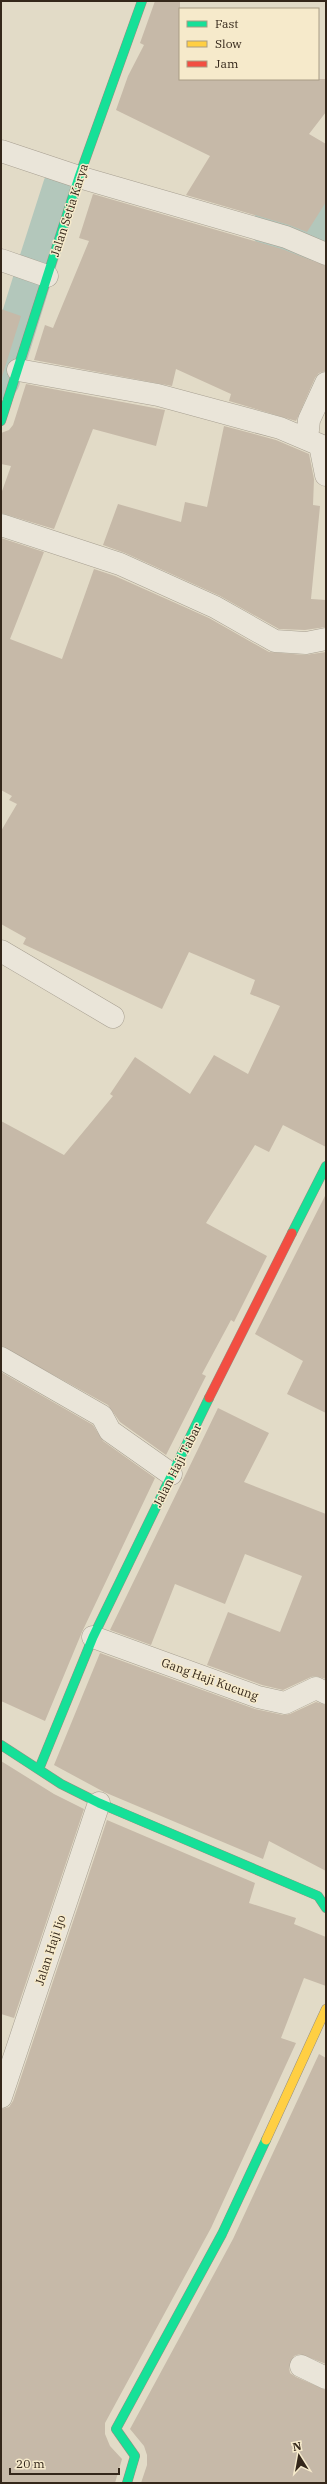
<svg xmlns="http://www.w3.org/2000/svg" width="327" height="2484" font-family="'IBM Plex Serif',serif">
<style>
.lines{fill:none;stroke-linecap:round;stroke-linejoin:round}
.canal{stroke:#b3c7bb;stroke-width:38}
.building{fill:#c6b9a8}
.street-casing{stroke:#a79f91;stroke-width:23}
.fast-casing{stroke:#968f81;stroke-width:10}
.slow-casing{stroke:#968f81;stroke-width:10}
.jam-casing{stroke:#968f81;stroke-width:10}
.street{stroke:#eae5d9;stroke-width:22}
.fast{stroke:#16e098;stroke-width:9}
.slow{stroke:#ffcf43;stroke-width:9}
.jam{stroke:#f24e42;stroke-width:9}
.labels{text-anchor:middle;dominant-baseline:central;stroke-width:3;stroke-linejoin:round;paint-order:stroke}
.street-label{font-size:12px;fill:#34271a;stroke:#f6eacb}
</style>
<rect width="100%" height="100%" fill="#e2dbc7"/>
<g class="lines">
<!-- canal -->
<path class="canal" d="M 269,228 L 316,242 L 326,222
M 38,261 L 62,186
M 1,380 L 32,280"/>
</g>
<!-- building -->
<path class="building" d="M 155,1 L 180,1 L 180,79 L 326,79 L 326,112 L 309,134 L 326,144 L 326,202 L 307,232 L 289,225 L 186,195 L 210,156 L 116,110 L 128,76 L 144,45 L 140,43 Z
M 93,194 L 282,249 L 326,266 L 326,371 L 319,373 L 315,378 L 296,421 L 229,401 L 231,394 L 176,369 L 172,386 L 34,360 L 45,325 L 53,328 L 89,241 L 79,238 Z
M 1,309 L 21,316 L 1,380 Z
M 26,384 L 165,410 L 156,446 L 93,429 L 54,529 L 1,513 L 1,494 L 11,466 L 1,464 L 1,433 L 9,430 L 13,425 Z
M 224,426 L 276,440 L 309,454 L 314,479 L 313,505 L 320,506 L 311,599 L 326,600 L 326,627 L 305,630 L 279,629 L 220,596 L 125,553 L 103,545 L 118,504 L 181,522 L 185,502 L 207,507 Z
M 1,538 L 44,552 L 10,639 L 62,659 L 94,569 L 115,576 L 209,618 L 269,652 L 305,655 L 326,652 L 326,1147 L 283,1125 L 269,1152 L 255,1145 L 206,1223 L 267,1256 L 234,1322 L 231,1320 L 202,1374 L 206,1376 L 166,1455 L 120,1422 L 108,1405 L 1,1346 L 1,1121 L 64,1155 L 113,1096 L 110,1094 L 135,1057 L 190,1094 L 214,1055 L 248,1074 L 280,1006 L 250,994 L 255,980 L 189,952 L 162,1009 L 23,944 L 26,938 L 1,924 L 1,831 L 17,804 L 9,800 L 12,796 L 1,790 Z
M 326,1194 L 326,1413 L 287,1394 L 303,1361 L 255,1334 Z
M 1,1372 L 93,1425 L 103,1441 L 155,1478 L 82,1632 L 45,1721 L 1,1701 Z
M 218,1408 L 269,1433 L 244,1482 L 326,1514 L 326,1679 L 316,1676 L 311,1677 L 283,1690 L 262,1685 L 207,1665 L 228,1612 L 280,1632 L 302,1576 L 245,1554 L 225,1604 L 175,1584 L 151,1645 L 110,1630 Z
M 100,1653 L 255,1709 L 283,1715 L 290,1714 L 316,1702 L 326,1705 L 326,1871 L 269,1841 L 263,1859 L 104,1792 L 54,1765 Z
M 1,1761 L 54,1794 L 84,1809 L 14,2018 L 1,2014 Z
M 107,1820 L 255,1883 L 249,1903 L 296,1918 L 294,1924 L 326,1937 L 326,1986 L 304,1978 L 281,2038 L 296,2043 L 211,2228 L 105,2423 L 105,2434 L 110,2446 L 122,2459 L 115,2483 L 1,2483 L 1,2109 L 9,2107 L 13,2101 Z
M 319,2054 L 326,2058 L 326,2364 L 300,2354 L 294,2356 L 289,2367 L 290,2373 L 296,2377 L 326,2390 L 326,2483 L 141,2483 L 147,2465 L 147,2455 L 144,2446 L 130,2429 L 233,2239 Z"/>
<g class="lines">
<defs>
<path id="street" d="M 1,151 L 79,177 L 286,237 L 326,254
M 1,260 L 47,276
M 18,370 L 158,395 L 280,428 L 320,445 L 326,475
M 307,439 L 309,420 L 326,383
M 1,525 L 120,564 L 215,607 L 275,641 L 306,643 L 326,639
M 1,951 L 113,1017
M 1,1358 L 102,1416 L 110,1431 L 171,1474
M 93,1637 L 258,1697 L 285,1703 L 316,1688 L 326,1693
M 1,2097 L 99,1803
M 301,2366 L 326,2378"/>
<path id="fast" d="M 1,421 L 79,177 L 142,1
M 292,1233 L 326,1166
M 1,1745 L 61,1784 L 99,1803 L 318,1896 L 326,1908
M 39,1769 L 93,1637 L 209,1398
M 127,2483 L 135,2456 L 116,2429 L 222,2234 L 266,2140"/>
<path id="slow" d="M 266,2140 L 326,2009"/>
<path id="jam" d="M 209,1398 L 292,1233"/>
</defs>
<!-- street casing -->
<use href="#street" class="street-casing"/>
<!-- fast casing -->
<use href="#fast" class="fast-casing"/>
<!-- slow casing -->
<use href="#slow" class="slow-casing"/>
<!-- jam casing -->
<use href="#jam" class="jam-casing"/>
<!-- street -->
<use href="#street" class="street"/>
<!-- fast -->
<use href="#fast" class="fast"/>
<!-- slow -->
<use href="#slow" class="slow"/>
<!-- jam -->
<use href="#jam" class="jam"/>
</g>
<g class="labels">
<!-- street labels -->
<g class="street-label">
<text transform="translate(69 210) rotate(-72)">Jalan Setia Karya</text>
<text transform="translate(177 1465) rotate(-63)">Jalan Haji Tabar</text>
<text transform="translate(210 1679) rotate(20)">Gang Haji Kucung</text>
<text transform="translate(50 1950) rotate(-72)">Jalan Haji Ijo</text>
</g>
</g>
<!-- border -->
<rect width="327" height="2484" fill="none" stroke="#34271a" stroke-width="4"/>
<!-- legend -->
<rect x="179" y="8" width="140" height="72" fill="#f6eacb" stroke="#a89c84"/>
<rect x="187" y="21" width="20" height="6" fill="#16e098" stroke="#a89c84"/>
<text x="215" y="28" font-size="12" fill="#34271a">Fast</text>
<rect x="187" y="41" width="20" height="6" fill="#ffcf43" stroke="#a89c84"/>
<text x="215" y="48" font-size="12" fill="#34271a">Slow</text>
<rect x="187" y="61" width="20" height="6" fill="#f24e42" stroke="#a89c84"/>
<text x="215" y="68" font-size="12" fill="#34271a">Jam</text>
<!-- north arrow -->
<g transform="translate(299 2456) rotate(349)" stroke="#f6eacb" stroke-width="3" paint-order="stroke">
<path d="M0-3L7 15L0 10L-7 15Z" fill="#34271a"/>
<text y="-6" font-size="11" font-weight="bold" text-anchor="middle" fill="#34271a">N</text>
</g>
<!-- scale -->
<path d="M10 2468v6h109v-6" fill="none" stroke="#34271a" stroke-width="2"/>
<text x="16" y="2468" font-size="12" fill="#34271a" stroke="#f6eacb" stroke-width="3" paint-order="stroke">20 m</text>
</svg>
